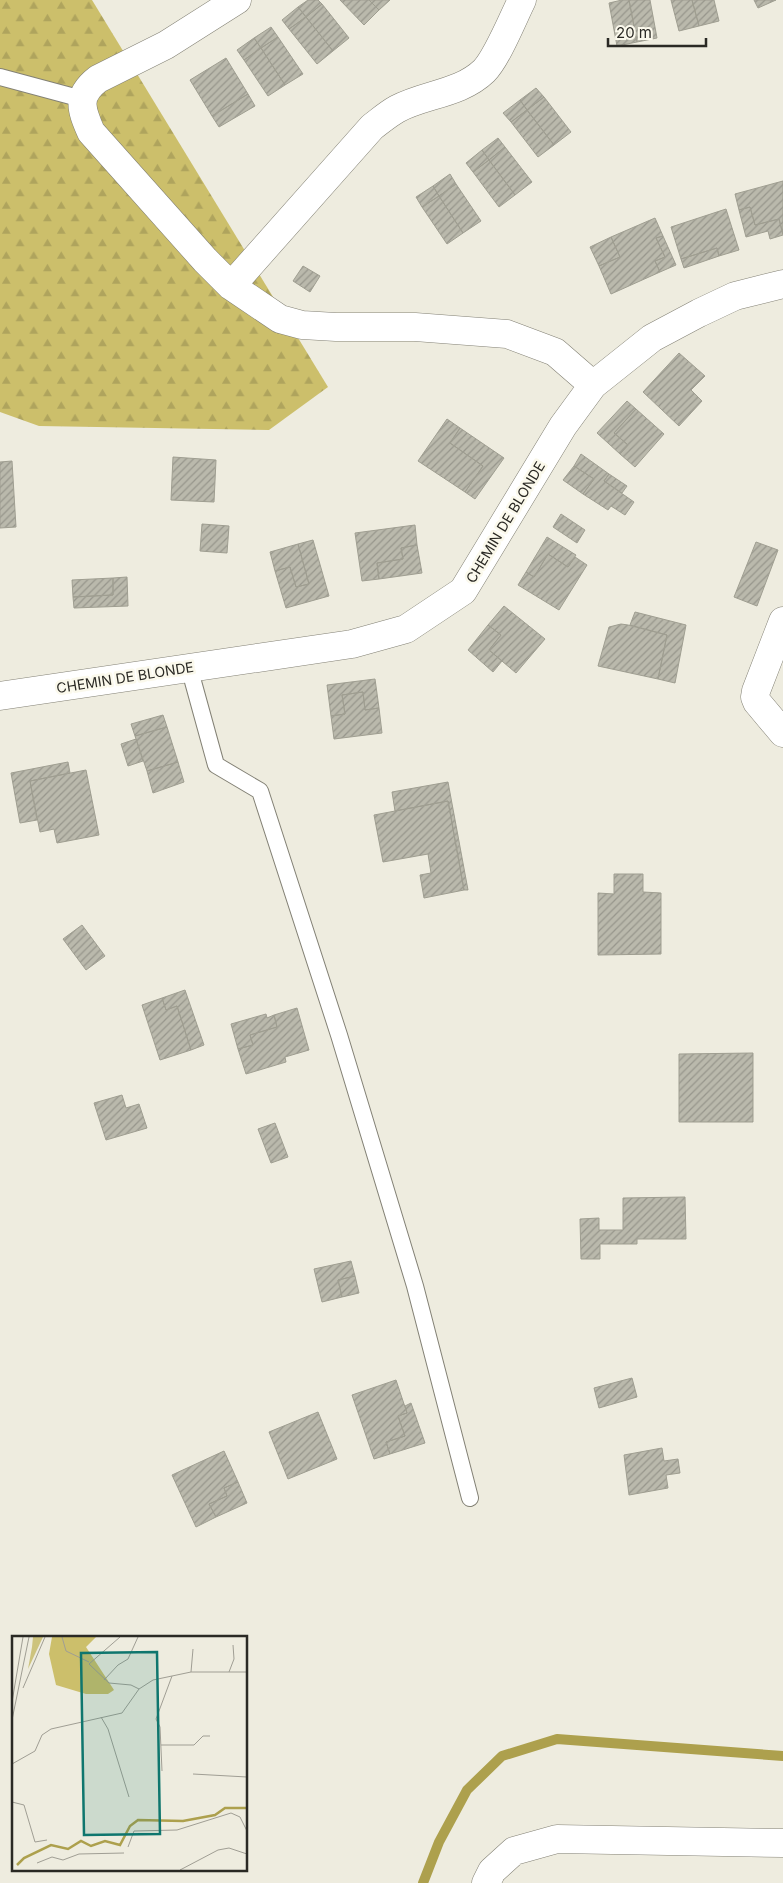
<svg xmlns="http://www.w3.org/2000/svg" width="783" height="1883" font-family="Inter,sans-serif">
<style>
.forest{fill:url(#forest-firs)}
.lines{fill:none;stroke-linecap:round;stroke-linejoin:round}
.stream{stroke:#ada04d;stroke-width:10}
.building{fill:url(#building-hatch);stroke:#9f9e91}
.service-casing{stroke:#838175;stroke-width:18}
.minor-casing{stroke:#838175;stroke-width:29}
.service{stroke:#fff;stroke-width:16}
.minor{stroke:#fff;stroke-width:28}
.labels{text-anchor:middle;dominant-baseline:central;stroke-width:5;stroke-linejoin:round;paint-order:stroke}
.street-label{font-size:14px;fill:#2a2924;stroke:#fbf9ec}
.inset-river{fill:none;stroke:#ada04d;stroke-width:2.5}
.inset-road{fill:none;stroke:#a09e94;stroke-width:1}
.view{fill:#0f766e;fill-opacity:0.15;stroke:#0f766e;stroke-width:2.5}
.inset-edge{fill:none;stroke:#2a2924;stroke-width:2.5}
</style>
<defs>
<pattern id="forest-firs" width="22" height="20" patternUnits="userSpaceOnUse" patternTransform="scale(1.25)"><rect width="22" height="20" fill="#ccbf6b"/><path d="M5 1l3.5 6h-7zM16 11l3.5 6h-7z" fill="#afa45d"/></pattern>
<pattern id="building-hatch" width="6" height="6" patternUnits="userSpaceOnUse" patternTransform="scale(1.25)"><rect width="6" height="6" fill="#bab9ac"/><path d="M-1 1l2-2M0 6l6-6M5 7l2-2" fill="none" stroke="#97968c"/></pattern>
</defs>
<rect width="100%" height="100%" fill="#eeecdf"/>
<!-- forest -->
<path class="forest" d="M 0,0 L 92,0 L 328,387 L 269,430 L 39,426 L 0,412 Z"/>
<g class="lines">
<!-- stream -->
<path class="stream" d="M 423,1883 L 439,1842 L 467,1790 L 502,1756 L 557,1739 L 783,1756"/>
</g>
<!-- building -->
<path class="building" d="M 308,0 L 318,0 L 322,4 L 306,17 L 298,7 Z
M 340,0 L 369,0 L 379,10 L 364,25 Z
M 369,0 L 390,0 L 379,10 Z
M 622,0 L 629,0 L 637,42 L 617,46 L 609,3 Z
M 629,0 L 650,0 L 657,38 L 637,42 Z
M 671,0 L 692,0 L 699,26 L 679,31 Z
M 692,0 L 714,0 L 719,21 L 699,26 Z
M 754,0 L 776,0 L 758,8 Z
M 322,4 L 349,38 L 333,51 L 306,17 Z
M 298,7 L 306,17 L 289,29 L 282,20 Z
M 306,17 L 333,51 L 317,64 L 289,29 Z
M 271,27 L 278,37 L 261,48 L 254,38 Z
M 278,37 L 303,74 L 285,85 L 261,48 Z
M 254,38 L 261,48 L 244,60 L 237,50 Z
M 261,48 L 285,85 L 268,96 L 244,60 Z
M 226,58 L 248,94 L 212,116 L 190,80 Z
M 536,88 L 544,97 L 527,110 L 520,100 Z
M 248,94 L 255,106 L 219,127 L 212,116 Z
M 544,97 L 571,132 L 554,145 L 527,110 Z
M 520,100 L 527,110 L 511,122 L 503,113 Z
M 527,110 L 554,145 L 538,157 L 511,122 Z
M 498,138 L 505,147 L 489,160 L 482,150 Z
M 505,147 L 532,182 L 515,195 L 489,160 Z
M 482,150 L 489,160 L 473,172 L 466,163 Z
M 489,160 L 515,195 L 499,207 L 473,172 Z
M 450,174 L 456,184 L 439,196 L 433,186 Z
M 783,181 L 783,234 L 779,219 L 755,225 L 750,207 L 739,210 L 735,194 Z
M 456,184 L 481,221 L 463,233 L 439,196 Z
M 433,186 L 439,196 L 422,207 L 416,197 Z
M 439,196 L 463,233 L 447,244 L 422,207 Z
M 750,207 L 755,225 L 779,219 L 783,235 L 770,239 L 768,231 L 746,237 L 739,210 Z
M 726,209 L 739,250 L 719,256 L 717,248 L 681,259 L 671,227 Z
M 655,218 L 663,236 L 656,238 L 665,257 L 655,261 L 660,272 L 611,294 L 599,266 L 620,257 L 611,237 Z
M 663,236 L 676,265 L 660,272 L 655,261 L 665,257 L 656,238 Z
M 611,237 L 620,257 L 599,266 L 590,247 Z
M 717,248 L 719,256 L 684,268 L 681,259 Z
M 303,266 L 320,276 L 310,292 L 293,281 Z
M 679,353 L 705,376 L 691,390 L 702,401 L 679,426 L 643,392 Z
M 627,401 L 636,409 L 614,433 L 628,445 L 620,454 L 597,433 Z
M 636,409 L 664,434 L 635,467 L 620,454 L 628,445 L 614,433 Z
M 447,419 L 460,428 L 450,443 L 483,466 L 465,492 L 418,461 Z
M 460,428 L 504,458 L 475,499 L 465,492 L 483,466 L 450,443 Z
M 581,454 L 609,474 L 604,481 L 634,502 L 625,515 L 611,506 L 608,510 L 583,494 L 594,479 L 574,466 Z
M 173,457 L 216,460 L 214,502 L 171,500 Z
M 12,461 L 16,527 L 0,528 L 0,462 Z
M 574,466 L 594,479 L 583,494 L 563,480 Z
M 609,474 L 627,486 L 622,493 L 604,481 Z
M 561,514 L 585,530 L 577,543 L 553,527 Z
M 202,524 L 229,526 L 227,553 L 200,551 Z
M 415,525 L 417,545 L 401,548 L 403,559 L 377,563 L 379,579 L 362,581 L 355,533 Z
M 547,537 L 576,555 L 568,567 L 548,554 L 534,577 L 526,572 Z
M 313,540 L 329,596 L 286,608 L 275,571 L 290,567 L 296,587 L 309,584 L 298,544 Z
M 756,542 L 778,550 L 757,606 L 734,597 Z
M 298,544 L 309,584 L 296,587 L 290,567 L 275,571 L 270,552 Z
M 417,545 L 422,573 L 379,579 L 377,563 L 403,559 L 401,548 Z
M 548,554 L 568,567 L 575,557 L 587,565 L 559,610 L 518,585 L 526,572 L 534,577 Z
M 127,577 L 128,606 L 74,608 L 73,597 L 113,595 L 113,578 Z
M 113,578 L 113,595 L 73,597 L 72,580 Z
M 504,606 L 545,639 L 516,673 L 489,650 L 501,635 L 488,625 Z
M 635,612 L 686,625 L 675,683 L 658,679 L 667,635 L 630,625 Z
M 621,624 L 628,625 L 667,635 L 658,679 L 598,666 L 609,627 Z
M 488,625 L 501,635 L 489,650 L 502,661 L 493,672 L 468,650 Z
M 375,679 L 379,708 L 365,710 L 363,692 L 342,695 L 345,714 L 331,716 L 327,685 Z
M 363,692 L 365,710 L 379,708 L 382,733 L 334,739 L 331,716 L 345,714 L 342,695 Z
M 163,715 L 167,727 L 135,736 L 131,724 Z
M 167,727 L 178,762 L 147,771 L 135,736 Z
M 136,739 L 143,761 L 128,766 L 121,744 Z
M 68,762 L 70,773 L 30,781 L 37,820 L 20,823 L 11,773 Z
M 178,762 L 184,782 L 153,793 L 147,771 Z
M 86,770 L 99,835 L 57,843 L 54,829 L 40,832 L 30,781 Z
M 448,782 L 468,890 L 464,890 L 448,801 L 395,811 L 392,792 Z
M 448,801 L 464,890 L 424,898 L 420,875 L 431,873 L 428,854 L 383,862 L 374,815 Z
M 614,874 L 643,874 L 643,892 L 661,893 L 661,954 L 598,955 L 598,893 L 614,894 Z
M 82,925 L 105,956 L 86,970 L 63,939 Z
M 185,990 L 204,1045 L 191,1050 L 177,1006 L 166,1010 L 162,998 Z
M 162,998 L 166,1010 L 177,1006 L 191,1050 L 160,1060 L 142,1005 Z
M 297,1008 L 309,1050 L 285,1057 L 286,1062 L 246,1074 L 238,1049 L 253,1045 L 250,1035 L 277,1027 L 274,1015 Z
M 266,1014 L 267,1018 L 274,1015 L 277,1027 L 250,1035 L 253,1045 L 238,1049 L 231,1024 Z
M 753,1053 L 753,1122 L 679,1122 L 679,1054 Z
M 122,1095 L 126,1108 L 139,1104 L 147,1128 L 106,1140 L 94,1103 Z
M 275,1123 L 288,1157 L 271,1163 L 258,1129 Z
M 685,1197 L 686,1239 L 637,1239 L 637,1244 L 600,1244 L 600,1259 L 581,1259 L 580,1219 L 599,1218 L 599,1230 L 623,1230 L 623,1198 Z
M 351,1261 L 355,1276 L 338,1280 L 342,1297 L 322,1302 L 314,1269 Z
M 355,1276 L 359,1293 L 342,1297 L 338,1280 Z
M 632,1378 L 637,1397 L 599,1408 L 594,1388 Z
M 396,1380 L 407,1413 L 398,1416 L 405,1436 L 386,1442 L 390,1454 L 374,1459 L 352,1395 Z
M 411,1403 L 425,1443 L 390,1454 L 386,1442 L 405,1436 L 398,1416 L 407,1413 L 405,1406 Z
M 318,1412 L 337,1459 L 288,1479 L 269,1432 Z
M 662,1448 L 664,1461 L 678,1459 L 680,1473 L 666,1475 L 668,1488 L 629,1495 L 624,1455 Z
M 224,1451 L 238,1482 L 224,1488 L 227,1496 L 209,1504 L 216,1517 L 196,1527 L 172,1475 Z
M 238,1482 L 247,1503 L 216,1517 L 209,1504 L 227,1496 L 224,1488 Z"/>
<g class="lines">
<defs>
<path id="service" d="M 0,77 L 82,99
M 189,667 L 216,765 L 260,791 L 339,1035 L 415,1286 L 470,1498"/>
<path id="minor" d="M 237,0 L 166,45 L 98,79 C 76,96 81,109 91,132 L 205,260 L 231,286 L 280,319 L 302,325 L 336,327 L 415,327 L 507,334 L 555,352 L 593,385
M 231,286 L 372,127 C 380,121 388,114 397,109 C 425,94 460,94 484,71 C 497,58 513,18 522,0
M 783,621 L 756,691 L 755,697 L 757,702 L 783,733
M 0,696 L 352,644 L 406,629 L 463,591 L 563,426 L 593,385 L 652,338 L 699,313 L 735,296 L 783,284
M 486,1883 L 492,1871 L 514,1851 L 557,1839 L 783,1843"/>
</defs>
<!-- service casing -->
<use href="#service" class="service-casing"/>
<!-- minor casing -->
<use href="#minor" class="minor-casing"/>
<!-- service -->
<use href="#service" class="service"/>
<!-- minor -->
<use href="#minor" class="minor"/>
</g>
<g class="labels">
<!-- street labels -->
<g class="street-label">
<text transform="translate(505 522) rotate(-59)">CHEMIN DE BLONDE</text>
<text transform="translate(125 677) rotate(-9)">CHEMIN DE BLONDE</text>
</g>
</g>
<!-- overview -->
<g transform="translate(12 1636)">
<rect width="235" height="235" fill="#eeecdf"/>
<path d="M 21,1 L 31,1 L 16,33 L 20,11 Z" fill="#cdc37d"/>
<path d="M 40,1 L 84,1 L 74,11 L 102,54 L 96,58 L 74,58 L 44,49 L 37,18 Z" fill="#ccbf6b"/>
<path class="inset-river" d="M 5,229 L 12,222 L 39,209 L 56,213 L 69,205 L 79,210 L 93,205 L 108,209 L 118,190 L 126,184 L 171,185 L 203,179 L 213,172 L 235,172"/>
<path class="inset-road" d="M 50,1 L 54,15 L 77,26M 108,1 L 77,28 L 97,47 L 119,49 L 127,53M 179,36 L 181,13M 217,36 L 222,23 L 221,9M 92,44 L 106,29 L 116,23 L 126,1M 11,52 L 33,1M 0,66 L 11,1M 89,81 L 96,93 L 117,161M 0,84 L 17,1M 149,109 L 182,109 L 191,100 L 198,100M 0,128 L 23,115 L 30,99 L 39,93 L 110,77 L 127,53 L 141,44 L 179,36 L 235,36M 150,135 L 148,91 L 144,83 L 160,40M 181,138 L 235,141M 0,166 L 12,169 L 23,206 L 35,204M 116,211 L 122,195 L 165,194 L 219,177 L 228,181 L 235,195M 25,227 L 40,221 L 51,224 L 67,218 L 112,217M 168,234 L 206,214 L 217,212 L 235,218"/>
<path class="view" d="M 145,16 L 148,198 L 72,199 L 69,17 Z"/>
<rect width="235" height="235" class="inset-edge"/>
</g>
<!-- scale -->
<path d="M608 38v8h98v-8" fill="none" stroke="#2a2924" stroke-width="2.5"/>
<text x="616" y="38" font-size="15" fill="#2a2924" stroke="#fbf9ec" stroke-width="4" paint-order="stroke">20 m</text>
</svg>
